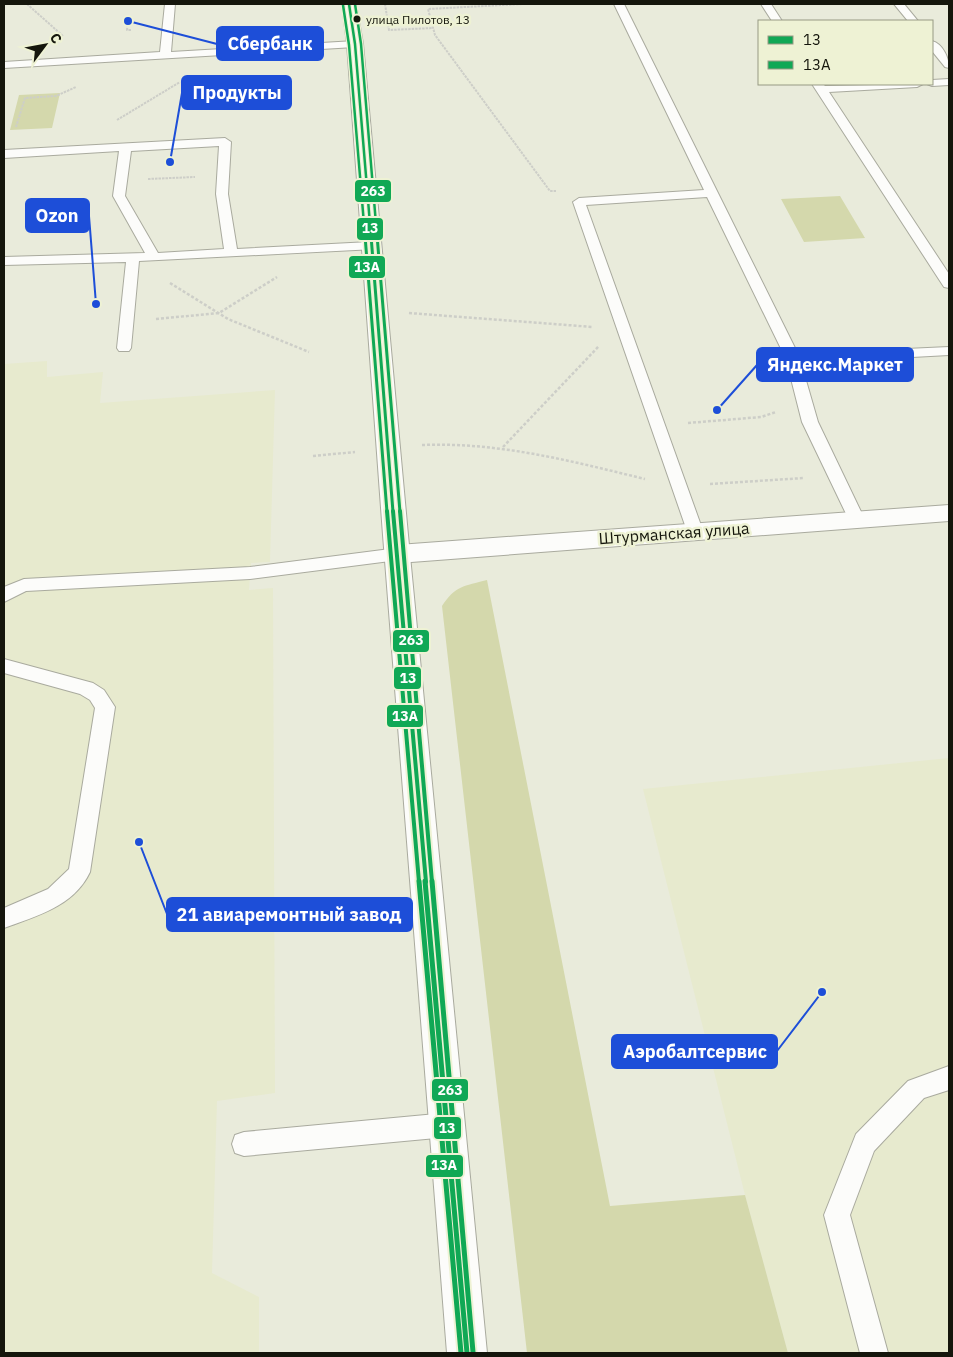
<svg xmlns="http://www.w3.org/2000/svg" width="953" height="1357" font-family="'IBM Plex Sans',sans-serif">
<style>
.built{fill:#e7eace}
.green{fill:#d4d8ac}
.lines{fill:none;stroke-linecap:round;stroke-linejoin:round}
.service-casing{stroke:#a9aa9e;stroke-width:2}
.minor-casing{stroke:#a9aa9e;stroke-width:2}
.tertiary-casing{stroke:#a9aa9e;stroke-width:2}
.path-far1{stroke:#cdcec8;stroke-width:2;stroke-dasharray:2.5 1;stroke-linecap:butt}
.path{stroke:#cdcec8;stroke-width:2.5;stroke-dasharray:3 2;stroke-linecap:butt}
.service{fill:#fcfcfa;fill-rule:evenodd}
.minor{fill:#fcfcfa;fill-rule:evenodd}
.tertiary{fill:#fcfcfa;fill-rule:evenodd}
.bus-1-far3-casing{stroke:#eef2d4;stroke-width:5}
.bus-1-far2-casing{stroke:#eef2d4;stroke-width:6}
.bus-1-far1-casing{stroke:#eef2d4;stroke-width:8}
.bus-1-casing{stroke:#eef2d4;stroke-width:9}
.bus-2-far3-casing{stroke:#eef2d4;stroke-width:5}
.bus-2-far2-casing{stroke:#eef2d4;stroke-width:6}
.bus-2-far1-casing{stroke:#eef2d4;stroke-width:8}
.bus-2-casing{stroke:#eef2d4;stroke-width:9}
.bus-3-far3-casing{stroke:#eef2d4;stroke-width:5}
.bus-3-far2-casing{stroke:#eef2d4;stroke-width:6}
.bus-3-far1-casing{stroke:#eef2d4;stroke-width:8}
.bus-3-casing{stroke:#eef2d4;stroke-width:9}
.bus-1-far3{stroke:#10a855;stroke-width:2.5}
.bus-1-far2{stroke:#10a855;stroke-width:3}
.bus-1-far1{stroke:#10a855;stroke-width:4}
.bus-1{stroke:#10a855;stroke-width:5}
.bus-2-far3{stroke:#10a855;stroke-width:2.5}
.bus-2-far2{stroke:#10a855;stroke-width:3}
.bus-2-far1{stroke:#10a855;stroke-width:4}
.bus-2{stroke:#10a855;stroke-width:5}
.bus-3-far3{stroke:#10a855;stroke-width:2.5}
.bus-3-far2{stroke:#10a855;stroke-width:3}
.bus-3-far1{stroke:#10a855;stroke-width:4}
.bus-3{stroke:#10a855;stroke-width:5}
.bus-dot{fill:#15160c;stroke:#eef2d4;stroke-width:2}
.labels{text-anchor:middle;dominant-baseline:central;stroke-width:5;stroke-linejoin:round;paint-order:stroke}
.far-bus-label{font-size:12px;fill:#15160c;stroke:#eef2d4;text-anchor:start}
.street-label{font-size:16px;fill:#15160c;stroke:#eef2d4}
.leader{fill:none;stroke:#1d4ed8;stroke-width:2}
.callout-dot{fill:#1d4ed8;stroke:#eef2d4;stroke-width:2}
.callout{fill:#1d4ed8;stroke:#1d4ed8;stroke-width:2}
.callout-label{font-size:18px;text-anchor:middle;font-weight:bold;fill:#fff}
.line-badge{stroke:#eef2d4;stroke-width:2}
.badge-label{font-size:14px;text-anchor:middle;font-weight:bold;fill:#fff}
</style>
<rect width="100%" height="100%" fill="#e9ebdb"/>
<!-- built -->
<path class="built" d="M 47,361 L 47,377 L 103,372 L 100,403 L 275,390 L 270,562 L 251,563 L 249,590 L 273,588 L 275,1093 L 217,1101 L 212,1273 L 259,1297 L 259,1353 L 4,1353 L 4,364 Z
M 949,758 L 949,1353 L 788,1353 L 745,1195 L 643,789 Z"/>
<!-- green -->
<path class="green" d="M 60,93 L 52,128 L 10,130 L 19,95 Z
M 840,196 L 865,238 L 804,242 L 781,199 Z
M 487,580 L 610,1206 L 745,1195 L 788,1353 L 527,1353 L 442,606 C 455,586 464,586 487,580 Z"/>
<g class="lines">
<defs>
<path id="service" d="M 165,4 L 175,4 L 171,52 L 355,41 L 360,44 L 355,47 L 4,68 L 4,62 L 160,52 Z
M 614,4 L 624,4 L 798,354 L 949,347 L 949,355 L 801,363 L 818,422 L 865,520 L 863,524 L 857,526 L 851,524 L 849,520 L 802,422 L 786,359 L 707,197 L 586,205 L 703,531 L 701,535 L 695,537 L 689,535 L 687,531 L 573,202 L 579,198 L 704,190 Z
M 761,4 L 771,4 L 782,21 L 772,21 Z
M 894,4 L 904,4 L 918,21 L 908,21 Z
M 932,41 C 943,44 949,58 949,68 L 945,67 L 932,51 Z
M 949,79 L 949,85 L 932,86 L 927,84 L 932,84 L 932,80 Z
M 812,84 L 823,84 L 825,86 L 923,84 L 917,87 L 829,92 L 949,274 L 949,288 L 944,287 L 942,284 Z
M 225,138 L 231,142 L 228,194 L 237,249 L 370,242 L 377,246 L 375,249 L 139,261 L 131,348 L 129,351 L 119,351 L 117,348 L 126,262 L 4,265 L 4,257 L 145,253 L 113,196 L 119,151 L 4,158 L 4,150 ZM 219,146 L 216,194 L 224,249 L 158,253 L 125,196 L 131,151 Z
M 398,548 L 404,550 L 407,554 L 404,558 L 398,560 L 250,579 L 26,591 L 4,602 L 4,587 L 24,579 L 250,567 Z
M 4,659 L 93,683 L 104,690 L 115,707 L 90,872 C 74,906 37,916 4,928 L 4,908 L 48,889 L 69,869 L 95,708 L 90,700 L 80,694 L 4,673 Z
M 949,1066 L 949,1090 L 924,1098 L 874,1151 L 850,1215 L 888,1353 L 860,1353 L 824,1215 L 856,1134 L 908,1081 Z
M 447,1113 L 456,1116 L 459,1125 L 456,1134 L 447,1137 L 244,1156 L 235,1153 L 232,1144 L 235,1135 L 244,1132 Z"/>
<path id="minor" d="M 949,505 L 949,521 L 398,563 L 389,560 L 385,554 L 389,548 L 398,545 Z"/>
<path id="tertiary" d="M 342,4 L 356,4 L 363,44 L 408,535 L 487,1353 L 447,1353 L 383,535 L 347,44 Z"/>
</defs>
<!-- service casing -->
<use href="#service" class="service-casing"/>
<!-- minor casing -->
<use href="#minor" class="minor-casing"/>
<!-- tertiary casing -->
<use href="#tertiary" class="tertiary-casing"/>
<!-- path-far1 -->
<path class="path-far1" d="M 27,4 L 63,36
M 385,4 L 389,30 L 433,28
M 522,4 L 428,9 L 435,35 L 550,191 L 556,191
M 128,21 L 127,30 L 131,30
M 117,120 L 180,82
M 16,127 L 25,98 L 56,96 L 76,87
M 148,179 L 195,177"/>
<!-- path -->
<path class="path" d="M 170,283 L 228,319 L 309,352
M 409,313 L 593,327
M 156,319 L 219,313 L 277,277
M 688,423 L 761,417 L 776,412
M 422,445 C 499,442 571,461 645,479
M 503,447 L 599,346
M 313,456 L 355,452
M 710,484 L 804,478"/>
<!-- service -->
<use href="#service" class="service"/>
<!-- minor -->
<use href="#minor" class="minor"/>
<!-- tertiary -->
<use href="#tertiary" class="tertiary"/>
<defs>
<path id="bus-1-far3" d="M 349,4 L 355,44 L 370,224"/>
<path id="bus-1-far2" d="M 370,223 L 393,512"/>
<path id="bus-1-far1" d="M 393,511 L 426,882"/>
<path id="bus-1" d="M 425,881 L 467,1353"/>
<path id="bus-2-far3" d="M 343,5 L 349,45 L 364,224"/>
<path id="bus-2-far2" d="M 364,223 L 387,512"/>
<path id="bus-2-far1" d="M 387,511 L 419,882"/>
<path id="bus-2" d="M 419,881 L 461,1353"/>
<path id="bus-3-far3" d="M 355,4 L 361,44 L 376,224"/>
<path id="bus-3-far2" d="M 376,223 L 400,512"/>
<path id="bus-3-far1" d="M 400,511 L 432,882"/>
<path id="bus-3" d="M 432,881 L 473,1352"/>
</defs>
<!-- bus-1-far3 casing -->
<use href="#bus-1-far3" class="bus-1-far3-casing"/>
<!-- bus-1-far2 casing -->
<use href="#bus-1-far2" class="bus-1-far2-casing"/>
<!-- bus-1-far1 casing -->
<use href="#bus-1-far1" class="bus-1-far1-casing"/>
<!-- bus-1 casing -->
<use href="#bus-1" class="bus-1-casing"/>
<!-- bus-2-far3 casing -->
<use href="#bus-2-far3" class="bus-2-far3-casing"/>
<!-- bus-2-far2 casing -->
<use href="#bus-2-far2" class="bus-2-far2-casing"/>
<!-- bus-2-far1 casing -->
<use href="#bus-2-far1" class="bus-2-far1-casing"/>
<!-- bus-2 casing -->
<use href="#bus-2" class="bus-2-casing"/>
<!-- bus-3-far3 casing -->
<use href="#bus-3-far3" class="bus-3-far3-casing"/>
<!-- bus-3-far2 casing -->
<use href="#bus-3-far2" class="bus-3-far2-casing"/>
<!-- bus-3-far1 casing -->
<use href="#bus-3-far1" class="bus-3-far1-casing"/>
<!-- bus-3 casing -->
<use href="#bus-3" class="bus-3-casing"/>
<!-- bus-1-far3 -->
<use href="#bus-1-far3" class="bus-1-far3"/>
<!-- bus-1-far2 -->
<use href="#bus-1-far2" class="bus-1-far2"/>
<!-- bus-1-far1 -->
<use href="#bus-1-far1" class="bus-1-far1"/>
<!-- bus-1 -->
<use href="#bus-1" class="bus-1"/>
<!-- bus-2-far3 -->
<use href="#bus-2-far3" class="bus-2-far3"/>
<!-- bus-2-far2 -->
<use href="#bus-2-far2" class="bus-2-far2"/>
<!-- bus-2-far1 -->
<use href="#bus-2-far1" class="bus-2-far1"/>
<!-- bus-2 -->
<use href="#bus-2" class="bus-2"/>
<!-- bus-3-far3 -->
<use href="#bus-3-far3" class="bus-3-far3"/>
<!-- bus-3-far2 -->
<use href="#bus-3-far2" class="bus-3-far2"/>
<!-- bus-3-far1 -->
<use href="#bus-3-far1" class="bus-3-far1"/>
<!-- bus-3 -->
<use href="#bus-3" class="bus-3"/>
</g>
<!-- markers -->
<circle class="bus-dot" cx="357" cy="19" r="4.5"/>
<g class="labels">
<!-- far-bus labels -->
<g class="far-bus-label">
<text x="366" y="19">улица Пилотов, 13</text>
</g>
<!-- street labels -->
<g class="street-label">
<text transform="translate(674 533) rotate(-4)">Штурманская улица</text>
</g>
</g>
<!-- callouts -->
<path class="leader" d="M128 21L217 44M170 162L182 93M96 304L89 216M717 410L757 365M139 842L167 914M822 992L777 1051"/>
<g class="callout-dot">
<circle cx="128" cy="21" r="5"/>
<circle cx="170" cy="162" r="5"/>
<circle cx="96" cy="304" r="5"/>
<circle cx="717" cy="410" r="5"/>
<circle cx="139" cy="842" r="5"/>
<circle cx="822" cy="992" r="5"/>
</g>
<g class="callout">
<rect x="217" y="27" width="106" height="33" rx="5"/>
<rect x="182" y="76" width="109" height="33" rx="5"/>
<rect x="26" y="199" width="63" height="33" rx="5"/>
<rect x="757" y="348" width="156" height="33" rx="5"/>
<rect x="167" y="898" width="245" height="33" rx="5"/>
<rect x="612" y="1035" width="165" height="33" rx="5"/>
</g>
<g class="callout-label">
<text x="270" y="50">Сбербанк</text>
<text x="237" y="99">Продукты</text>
<text x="57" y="222">Ozon</text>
<text x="835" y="371">Яндекс.Маркет</text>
<text x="289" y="921">21 авиаремонтный завод</text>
<text x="695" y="1058">Аэробалтсервис</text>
</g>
<g class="line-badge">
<rect x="354" y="179" width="38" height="24" rx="5" fill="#10a855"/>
<rect x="356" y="217" width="28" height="24" rx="5" fill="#10a855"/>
<rect x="348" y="255" width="38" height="24" rx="5" fill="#10a855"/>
<rect x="392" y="629" width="38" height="24" rx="5" fill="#10a855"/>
<rect x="393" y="666" width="29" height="24" rx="5" fill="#10a855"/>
<rect x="386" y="704" width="38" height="24" rx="5" fill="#10a855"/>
<rect x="431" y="1078" width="38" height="24" rx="5" fill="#10a855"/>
<rect x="433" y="1116" width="29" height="24" rx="5" fill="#10a855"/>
<rect x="425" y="1154" width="39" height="24" rx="5" fill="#10a855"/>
</g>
<g class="badge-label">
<text x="373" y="196">263</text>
<text x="370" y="233">13</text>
<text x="367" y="272">13А</text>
<text x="411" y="645">263</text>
<text x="408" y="683">13</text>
<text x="405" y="721">13А</text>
<text x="450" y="1095">263</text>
<text x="447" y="1133">13</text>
<text x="444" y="1170">13А</text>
</g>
<!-- border -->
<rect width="953" height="1357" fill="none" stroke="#15160c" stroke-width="10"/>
<!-- legend -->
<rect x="758" y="20" width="175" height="65" fill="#eef2d4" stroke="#979a84"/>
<rect x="768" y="36" width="25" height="8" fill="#10a855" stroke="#979a84"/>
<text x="803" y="45" font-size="15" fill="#15160c">13</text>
<rect x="768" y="61" width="25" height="8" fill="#10a855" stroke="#979a84"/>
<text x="803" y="70" font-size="15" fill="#15160c">13А</text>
<!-- north arrow -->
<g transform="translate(45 45) rotate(58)" stroke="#eef2d4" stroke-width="4" paint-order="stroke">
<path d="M0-4L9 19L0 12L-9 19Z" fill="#15160c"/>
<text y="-8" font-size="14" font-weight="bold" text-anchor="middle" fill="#15160c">С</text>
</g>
</svg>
